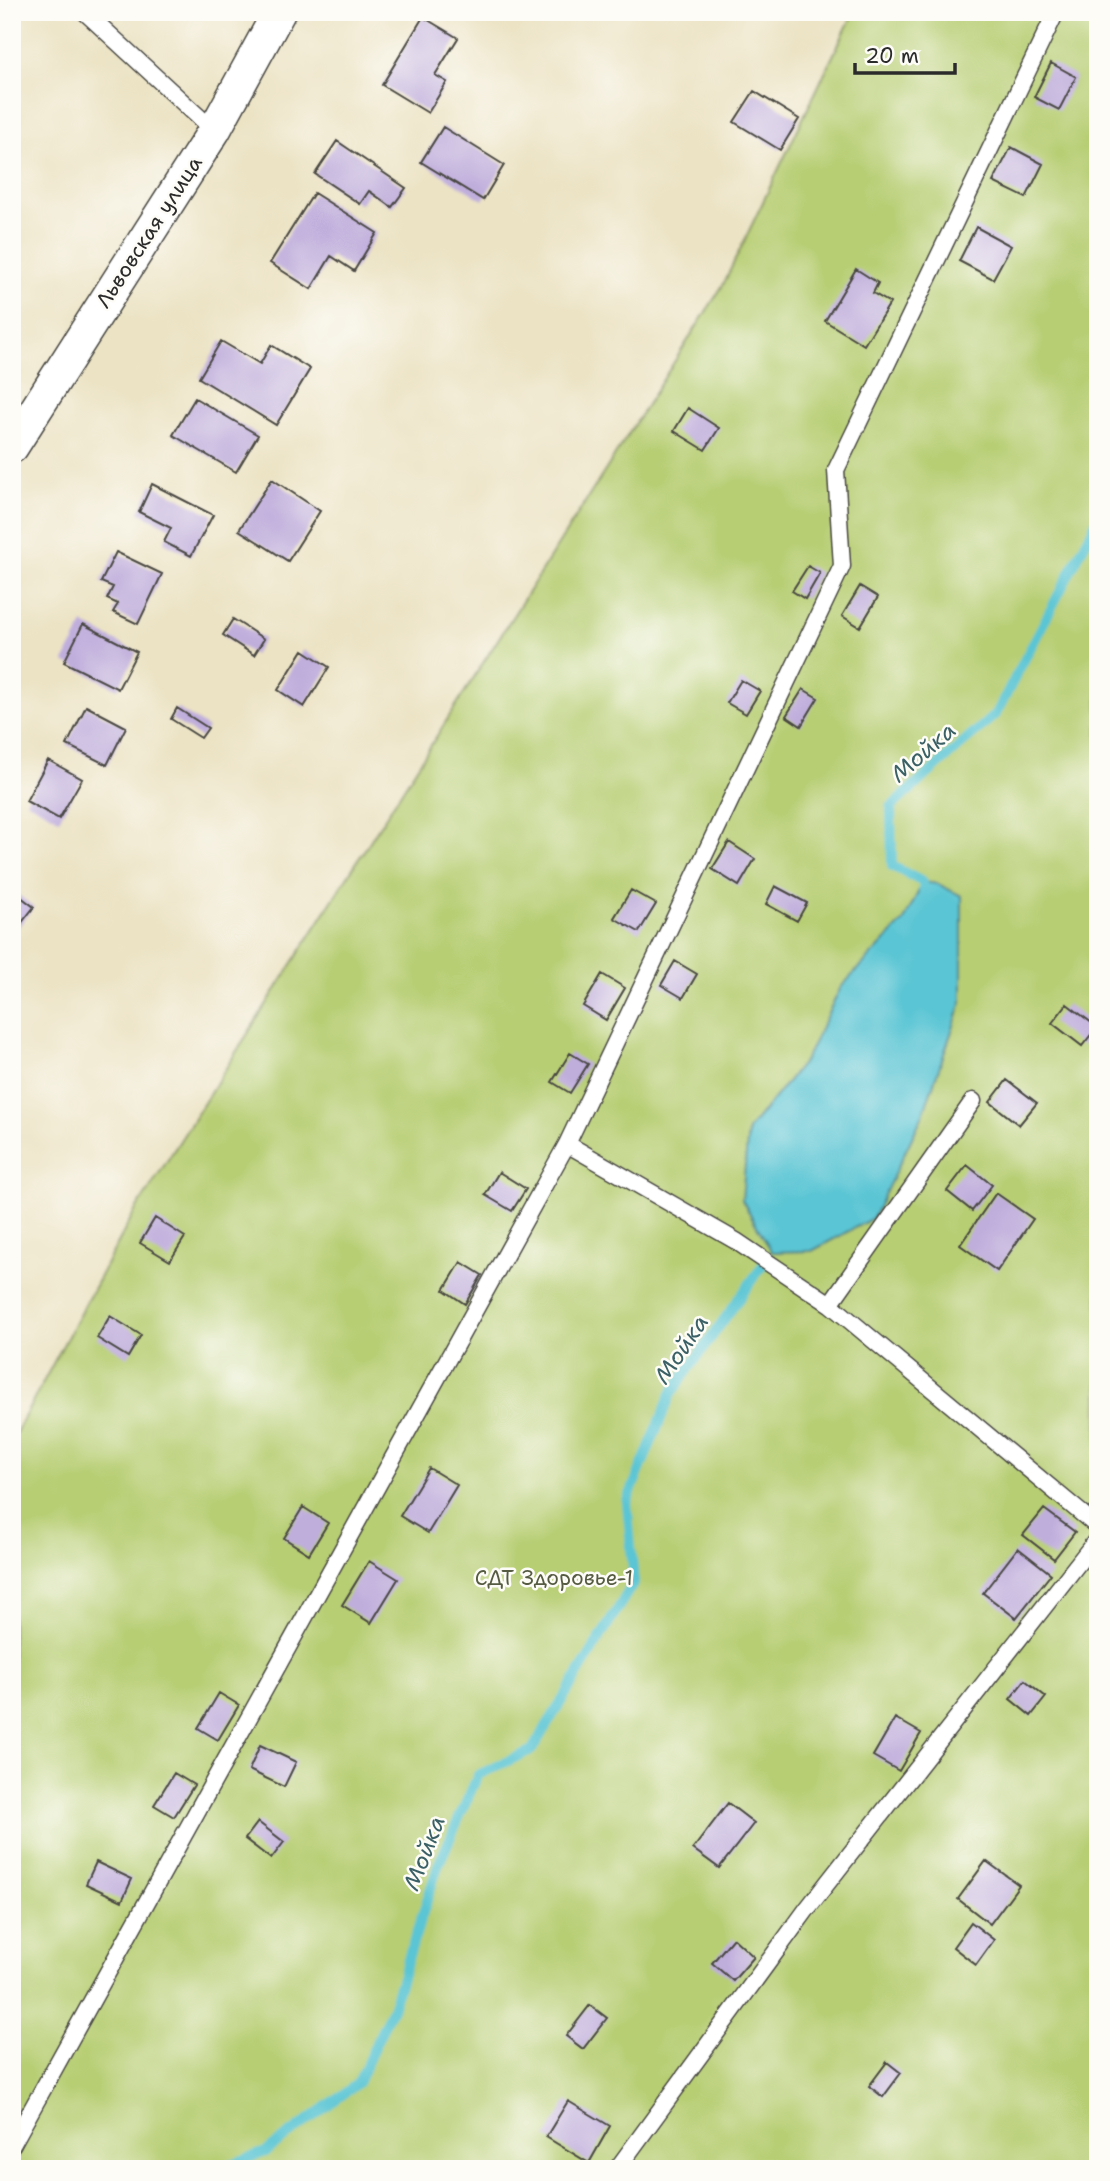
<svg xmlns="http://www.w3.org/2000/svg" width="1110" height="2181" font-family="'Shantell Sans',sans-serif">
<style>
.green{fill:#b7ce73;stroke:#717c4f;stroke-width:2}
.water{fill:#5ac5d4;stroke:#427880;stroke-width:2}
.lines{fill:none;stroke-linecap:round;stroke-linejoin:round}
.stream{stroke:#5ac5d4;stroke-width:10}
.building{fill:#bfaddc}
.service-casing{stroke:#484742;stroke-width:19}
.minor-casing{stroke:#484742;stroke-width:35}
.service{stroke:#fff;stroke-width:16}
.minor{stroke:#fff;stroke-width:32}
.labels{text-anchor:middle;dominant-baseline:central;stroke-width:5;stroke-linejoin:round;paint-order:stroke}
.street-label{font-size:21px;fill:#2b2b2b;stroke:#fdfcf7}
.park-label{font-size:21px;fill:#555c41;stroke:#fdfcf7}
.water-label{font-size:23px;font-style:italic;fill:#3b6166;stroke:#fdfcf7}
</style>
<rect width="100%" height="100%" fill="#fdfcf7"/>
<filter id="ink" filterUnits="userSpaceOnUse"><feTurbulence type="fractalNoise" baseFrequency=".0143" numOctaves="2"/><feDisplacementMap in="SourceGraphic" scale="14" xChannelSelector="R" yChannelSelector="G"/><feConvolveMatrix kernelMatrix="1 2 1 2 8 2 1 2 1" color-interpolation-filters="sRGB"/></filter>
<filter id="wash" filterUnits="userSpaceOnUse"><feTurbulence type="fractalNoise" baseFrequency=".00686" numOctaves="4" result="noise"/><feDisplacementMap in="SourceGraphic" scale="28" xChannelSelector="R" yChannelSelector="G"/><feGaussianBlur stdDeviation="1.57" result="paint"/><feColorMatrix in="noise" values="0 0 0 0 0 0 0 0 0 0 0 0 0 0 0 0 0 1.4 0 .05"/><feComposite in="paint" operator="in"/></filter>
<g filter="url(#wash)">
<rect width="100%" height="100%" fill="#ece3c4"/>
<!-- green -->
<path class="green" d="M 854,12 L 1098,12 L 1098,2169 L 12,2169 L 12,1440 L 134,1213 L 723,285 Z"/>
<!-- water -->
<path class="water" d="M 923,882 L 938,884 L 962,896 L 962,1002 L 922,1117 L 873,1218 L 812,1251 L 772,1252 L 742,1200 L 748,1130 L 805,1060 L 841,987 L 904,921 Z"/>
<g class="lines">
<!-- stream -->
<path class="stream" d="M 924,896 L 923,882 L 892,866 L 891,807 L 996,714 L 1098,519
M 217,2169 L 266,2152 L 358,2083 L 392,2008 L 438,1866 L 478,1775 L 532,1750 L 634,1582 L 627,1502 L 671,1394 L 768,1258"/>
</g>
<g id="blocks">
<!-- building -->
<path class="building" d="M 423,17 L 458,38 L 435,75 L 447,82 L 428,113 L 382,85 Z
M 1051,63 L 1076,77 L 1059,110 L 1034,97 Z
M 754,91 L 799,119 L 780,150 L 734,122 Z
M 443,127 L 504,165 L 483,200 L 421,162 Z
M 337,141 L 406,188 L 392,207 L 369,191 L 360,204 L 315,174 Z
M 1011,147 L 1043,164 L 1026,198 L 993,182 Z
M 314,193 L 377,233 L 354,271 L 331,256 L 311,289 L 270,263 Z
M 976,227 L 1011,246 L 993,279 L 959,261 Z
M 856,269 L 878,283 L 873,293 L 890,303 L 864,345 L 825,321 Z
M 221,341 L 260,364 L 271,345 L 310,369 L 276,425 L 199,378 Z
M 195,398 L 258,435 L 236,472 L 173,435 Z
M 688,408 L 719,428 L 705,450 L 674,431 Z
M 272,479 L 320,511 L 288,561 L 239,530 Z
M 152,484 L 213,515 L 191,556 L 164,542 L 171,528 L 139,512 Z
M 116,552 L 162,574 L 138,624 L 113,612 L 118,604 L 107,599 L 113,587 L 101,582 Z
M 808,566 L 820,573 L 805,599 L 792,591 Z
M 860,586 L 878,597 L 860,627 L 842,616 Z
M 233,619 L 264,639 L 254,655 L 223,635 Z
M 83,624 L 137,652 L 118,689 L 64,662 Z
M 303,650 L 329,667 L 304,707 L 278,690 Z
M 741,680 L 760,691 L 746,714 L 727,703 Z
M 803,689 L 818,698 L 801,726 L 786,716 Z
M 86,706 L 126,727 L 107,765 L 67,745 Z
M 177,708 L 208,728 L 201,738 L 171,719 Z
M 48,760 L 82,779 L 59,819 L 26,801 Z
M 729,842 L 755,859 L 739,886 L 712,869 Z
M 775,886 L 807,903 L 797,921 L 766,904 Z
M 12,890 L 34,907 L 12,935 Z
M 631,890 L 656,904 L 639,932 L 614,918 Z
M 675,961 L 697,974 L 683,998 L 661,985 Z
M 602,974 L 625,988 L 606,1020 L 583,1006 Z
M 1067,1004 L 1097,1027 L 1082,1046 L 1052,1023 Z
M 570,1053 L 588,1064 L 570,1093 L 552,1082 Z
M 1007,1080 L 1037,1103 L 1019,1125 L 990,1102 Z
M 967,1165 L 992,1185 L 972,1211 L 947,1191 Z
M 499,1172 L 526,1189 L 512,1211 L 485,1195 Z
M 996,1193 L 1033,1219 L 997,1271 L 960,1245 Z
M 155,1218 L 185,1237 L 170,1261 L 140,1243 Z
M 461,1262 L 482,1275 L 465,1304 L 444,1290 Z
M 110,1316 L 141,1335 L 128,1357 L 97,1338 Z
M 429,1468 L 457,1485 L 428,1533 L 400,1516 Z
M 303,1507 L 328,1523 L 309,1554 L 284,1538 Z
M 1044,1509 L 1075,1532 L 1054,1559 L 1023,1535 Z
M 1018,1548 L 1051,1574 L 1016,1618 L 983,1593 Z
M 369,1561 L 398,1579 L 371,1623 L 342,1605 Z
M 1025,1680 L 1046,1697 L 1031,1716 L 1010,1699 Z
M 219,1693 L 239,1705 L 218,1740 L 198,1728 Z
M 895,1718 L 921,1733 L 899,1771 L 873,1756 Z
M 260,1745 L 296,1762 L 284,1787 L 249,1770 Z
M 174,1773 L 194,1785 L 174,1817 L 154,1805 Z
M 728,1803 L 754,1823 L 719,1868 L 693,1849 Z
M 258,1822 L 284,1842 L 271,1859 L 245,1839 Z
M 986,1861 L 1019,1885 L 990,1924 L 958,1899 Z
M 96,1862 L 132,1879 L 122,1901 L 86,1884 Z
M 971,1922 L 994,1940 L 976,1965 L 953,1947 Z
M 733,1938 L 754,1957 L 733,1981 L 712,1963 Z
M 590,2005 L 607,2018 L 583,2049 L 566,2036 Z
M 887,2062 L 901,2073 L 883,2097 L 869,2086 Z
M 568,2101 L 610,2126 L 589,2163 L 546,2137 Z"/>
</g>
</g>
<g filter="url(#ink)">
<use href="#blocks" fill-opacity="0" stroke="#484742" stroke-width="2"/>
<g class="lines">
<defs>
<path id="service" d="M 85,12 L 214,131
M 567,1144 L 736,1241 L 830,1304 L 1098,1527
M 830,1304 L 973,1101
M 12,2145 L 567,1144 L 842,566 L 836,470 L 1056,12
M 617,2169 L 807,1909 L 1098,1538"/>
<path id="minor" d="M 12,447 L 214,131 L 279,12"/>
</defs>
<!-- service casing -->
<use href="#service" class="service-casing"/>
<!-- minor casing -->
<use href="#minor" class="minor-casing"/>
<!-- service -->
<use href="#service" class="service"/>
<!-- minor -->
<use href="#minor" class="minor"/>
</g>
</g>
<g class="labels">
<!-- street labels -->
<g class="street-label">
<text transform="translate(149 232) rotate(-57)">Львовская улица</text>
</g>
<!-- park labels -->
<g class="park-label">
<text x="554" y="1578">СДТ Здоровье-1</text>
</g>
<!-- water labels -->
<g class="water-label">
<text transform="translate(923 752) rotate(-41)">Мойка</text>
<text transform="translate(681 1349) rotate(-56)">Мойка</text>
<text transform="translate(424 1853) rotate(-69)">Мойка</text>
</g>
</g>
<!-- margin -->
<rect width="1110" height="2181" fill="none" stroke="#fdfcf7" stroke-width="42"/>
<!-- scale -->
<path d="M855 63v10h100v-10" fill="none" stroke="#2b2b2b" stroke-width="3.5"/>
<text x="865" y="63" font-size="21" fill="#2b2b2b" stroke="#fdfcf7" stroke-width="5" paint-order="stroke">20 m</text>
</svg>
